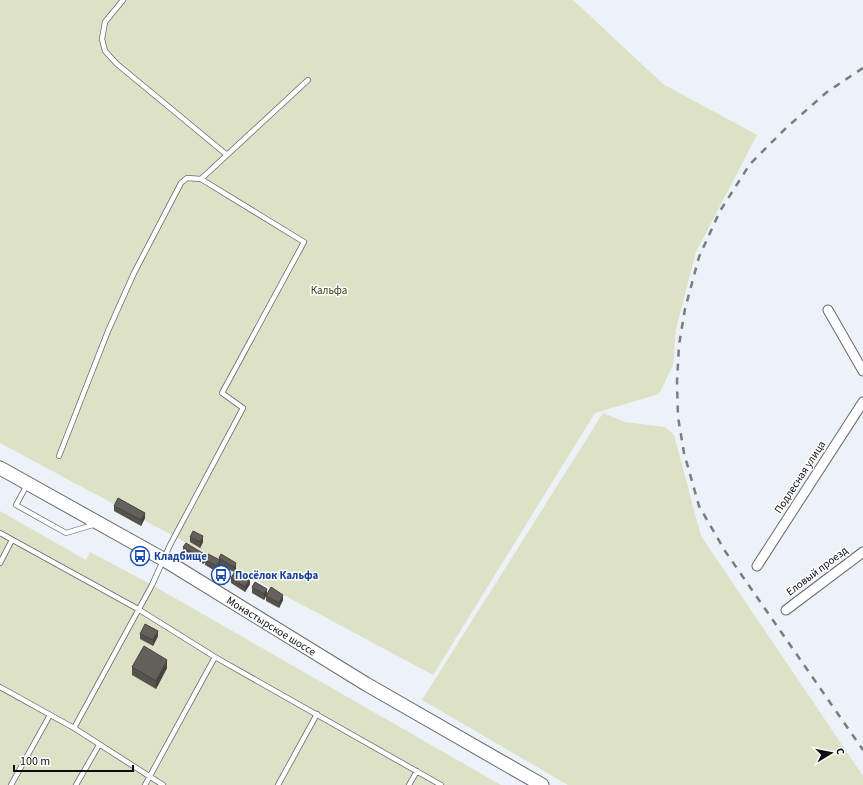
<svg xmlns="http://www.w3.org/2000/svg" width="863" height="785" font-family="'Source Sans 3',sans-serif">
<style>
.green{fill:#dde1c6}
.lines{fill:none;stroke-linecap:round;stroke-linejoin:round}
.service-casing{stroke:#656a6f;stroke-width:6}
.minor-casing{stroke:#656a6f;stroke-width:11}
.secondary-casing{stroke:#656a6f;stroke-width:15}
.service{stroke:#fff;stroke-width:4.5}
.minor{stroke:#fff;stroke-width:9}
.secondary{stroke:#fff;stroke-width:13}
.rail{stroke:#797d80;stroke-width:2.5;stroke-dasharray:7 7;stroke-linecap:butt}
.wall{fill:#56534e}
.shaded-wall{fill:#464340}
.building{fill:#64605b;stroke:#464340}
.labels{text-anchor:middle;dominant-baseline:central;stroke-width:3;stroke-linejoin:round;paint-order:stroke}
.park-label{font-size:11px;fill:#373b0f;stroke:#fefefe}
.street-label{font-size:11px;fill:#0c0e0f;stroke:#fefefe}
.transit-label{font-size:11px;font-weight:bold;fill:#164399;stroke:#fefefe;text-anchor:start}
</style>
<rect width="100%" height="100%" fill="#ecf2f7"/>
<!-- green -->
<path class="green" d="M 0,0 L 573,0 L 663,84 L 757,135 L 696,252 L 676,329 L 673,365 L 659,394 L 595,413 L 433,675 L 0,443 Z
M 603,413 L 625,422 L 665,427 L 674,435 L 701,536 L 863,776 L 863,785 L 568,785 L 422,700 Z
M 0,511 L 86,560 L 90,552 L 152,585 L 501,785 L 0,785 Z"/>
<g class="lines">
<defs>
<path id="service" d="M 123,0 L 105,22 L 102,39 L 105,51 L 117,64 L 227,155
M 59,456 L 108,331 L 134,273 L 181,183 L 187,178 L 201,179
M 27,485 L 16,505 L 66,533 L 96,524
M 0,533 L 138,609 L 215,657 L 145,785
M 0,563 L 12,540
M 215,657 L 441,785
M 0,687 L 74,728 L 163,785
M 74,728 L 152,585 L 170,545 L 243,408 L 222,393 L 304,242 L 201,179 L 308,80
M 11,785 L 50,715
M 76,785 L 99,745
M 278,785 L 317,714
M 409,785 L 417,771"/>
<path id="minor" d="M 828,310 L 863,371
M 757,566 L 863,402
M 786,610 L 863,552"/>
<g id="secondary">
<path id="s1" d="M 0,468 L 163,559 L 366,684 L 542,785"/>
</g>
</defs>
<!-- service casing -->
<use href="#service" class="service-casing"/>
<!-- minor casing -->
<use href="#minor" class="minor-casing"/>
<!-- secondary casing -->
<use href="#secondary" class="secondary-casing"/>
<!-- service -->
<use href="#service" class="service"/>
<!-- minor -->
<use href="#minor" class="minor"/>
<!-- secondary -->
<use href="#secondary" class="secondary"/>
<!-- rail -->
<path class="rail" d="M 863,68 L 827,92 L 785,129 L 750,164 L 720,211 L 699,257 L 685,309 L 679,345 L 677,382 L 678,417 L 684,453 L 699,506 L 725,551 L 863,750"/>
</g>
<!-- wall -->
<path class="wall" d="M 114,506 L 145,518 L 141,526 L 114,511 Z
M 190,537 L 203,542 L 200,548 L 190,542 Z
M 183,547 L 206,558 L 219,560 L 219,558 L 236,568 L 236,570 L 250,584 L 245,592 L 231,583 L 231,578 L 234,572 L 228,569 L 228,570 L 224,577 L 218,574 L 218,571 L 221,565 L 220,564 L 220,566 L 217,572 L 205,565 L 205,562 L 203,564 L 183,552 Z
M 252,587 L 267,594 L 283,600 L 279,608 L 266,601 L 266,596 L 264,600 L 252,593 Z
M 140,634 L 158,636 L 153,646 L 140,639 Z
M 132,667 L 167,668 L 156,689 L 132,675 Z"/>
<!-- shaded-wall -->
<path class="shaded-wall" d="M 145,513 L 145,518 L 141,526 L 141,520 Z
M 203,536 L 203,542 L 200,548 L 200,542 Z
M 206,555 L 206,560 L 205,560 L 205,562 L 203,564 L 203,559 Z
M 220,560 L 220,566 L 217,572 L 217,566 Z
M 236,563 L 236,568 L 234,572 L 234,567 Z
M 228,568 L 228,570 L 224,577 L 224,574 Z
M 250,579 L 250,584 L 245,592 L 245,587 Z
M 267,589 L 267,594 L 264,600 L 264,594 Z
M 283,595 L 283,600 L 279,608 L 279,603 Z
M 158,631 L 158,636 L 153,646 L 153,640 Z
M 167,660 L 167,668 L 156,689 L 156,681 Z"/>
<!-- building -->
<path class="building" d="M 118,498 L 145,513 L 141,520 L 114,506 Z
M 193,531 L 203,536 L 200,542 L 190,537 Z
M 186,543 L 206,555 L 203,559 L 183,547 Z
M 208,554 L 220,560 L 217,566 L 205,560 Z
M 221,554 L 236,563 L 234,567 L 219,558 Z
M 221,564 L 228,568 L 224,574 L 218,571 Z
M 236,570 L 250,579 L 245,587 L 231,578 Z
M 255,582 L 267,589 L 264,594 L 252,587 Z
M 271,587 L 283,595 L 279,603 L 266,596 Z
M 145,624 L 158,631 L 153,640 L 140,634 Z
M 144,646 L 167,660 L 156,681 L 132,667 Z"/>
<!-- icons -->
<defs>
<symbol id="bus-ring" viewBox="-11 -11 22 22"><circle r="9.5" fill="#fefefe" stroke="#1a4fb4" stroke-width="1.5"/><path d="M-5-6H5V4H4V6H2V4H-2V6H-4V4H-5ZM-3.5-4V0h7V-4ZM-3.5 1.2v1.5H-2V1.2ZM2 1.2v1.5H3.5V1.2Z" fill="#1a4fb4"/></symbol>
</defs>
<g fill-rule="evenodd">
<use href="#bus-ring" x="129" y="545" width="22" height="22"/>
<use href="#bus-ring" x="210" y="564" width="22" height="22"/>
</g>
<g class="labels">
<!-- park labels -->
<g class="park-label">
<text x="329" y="290">Кальфа</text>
</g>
<!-- street labels -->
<g class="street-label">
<text transform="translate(800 477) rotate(-57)">Подлесная улица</text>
<text transform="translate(817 571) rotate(-37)">Еловый проезд</text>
<text stroke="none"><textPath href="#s1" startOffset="314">Монастырское шоссе</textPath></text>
</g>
<!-- transit labels -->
<g class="transit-label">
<text x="154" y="556">Кладбище</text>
<text x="235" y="575">Посёлок Кальфа</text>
</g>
</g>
<!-- north arrow -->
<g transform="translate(831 753) rotate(80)" stroke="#fefefe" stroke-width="3" paint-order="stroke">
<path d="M0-3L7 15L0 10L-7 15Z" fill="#0c0e0f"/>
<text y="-6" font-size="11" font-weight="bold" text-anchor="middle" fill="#0c0e0f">С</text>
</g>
<!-- scale -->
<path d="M14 765v6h119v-6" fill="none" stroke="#0c0e0f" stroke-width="2"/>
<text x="20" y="765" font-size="12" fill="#0c0e0f" stroke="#fefefe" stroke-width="3" paint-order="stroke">100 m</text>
</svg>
